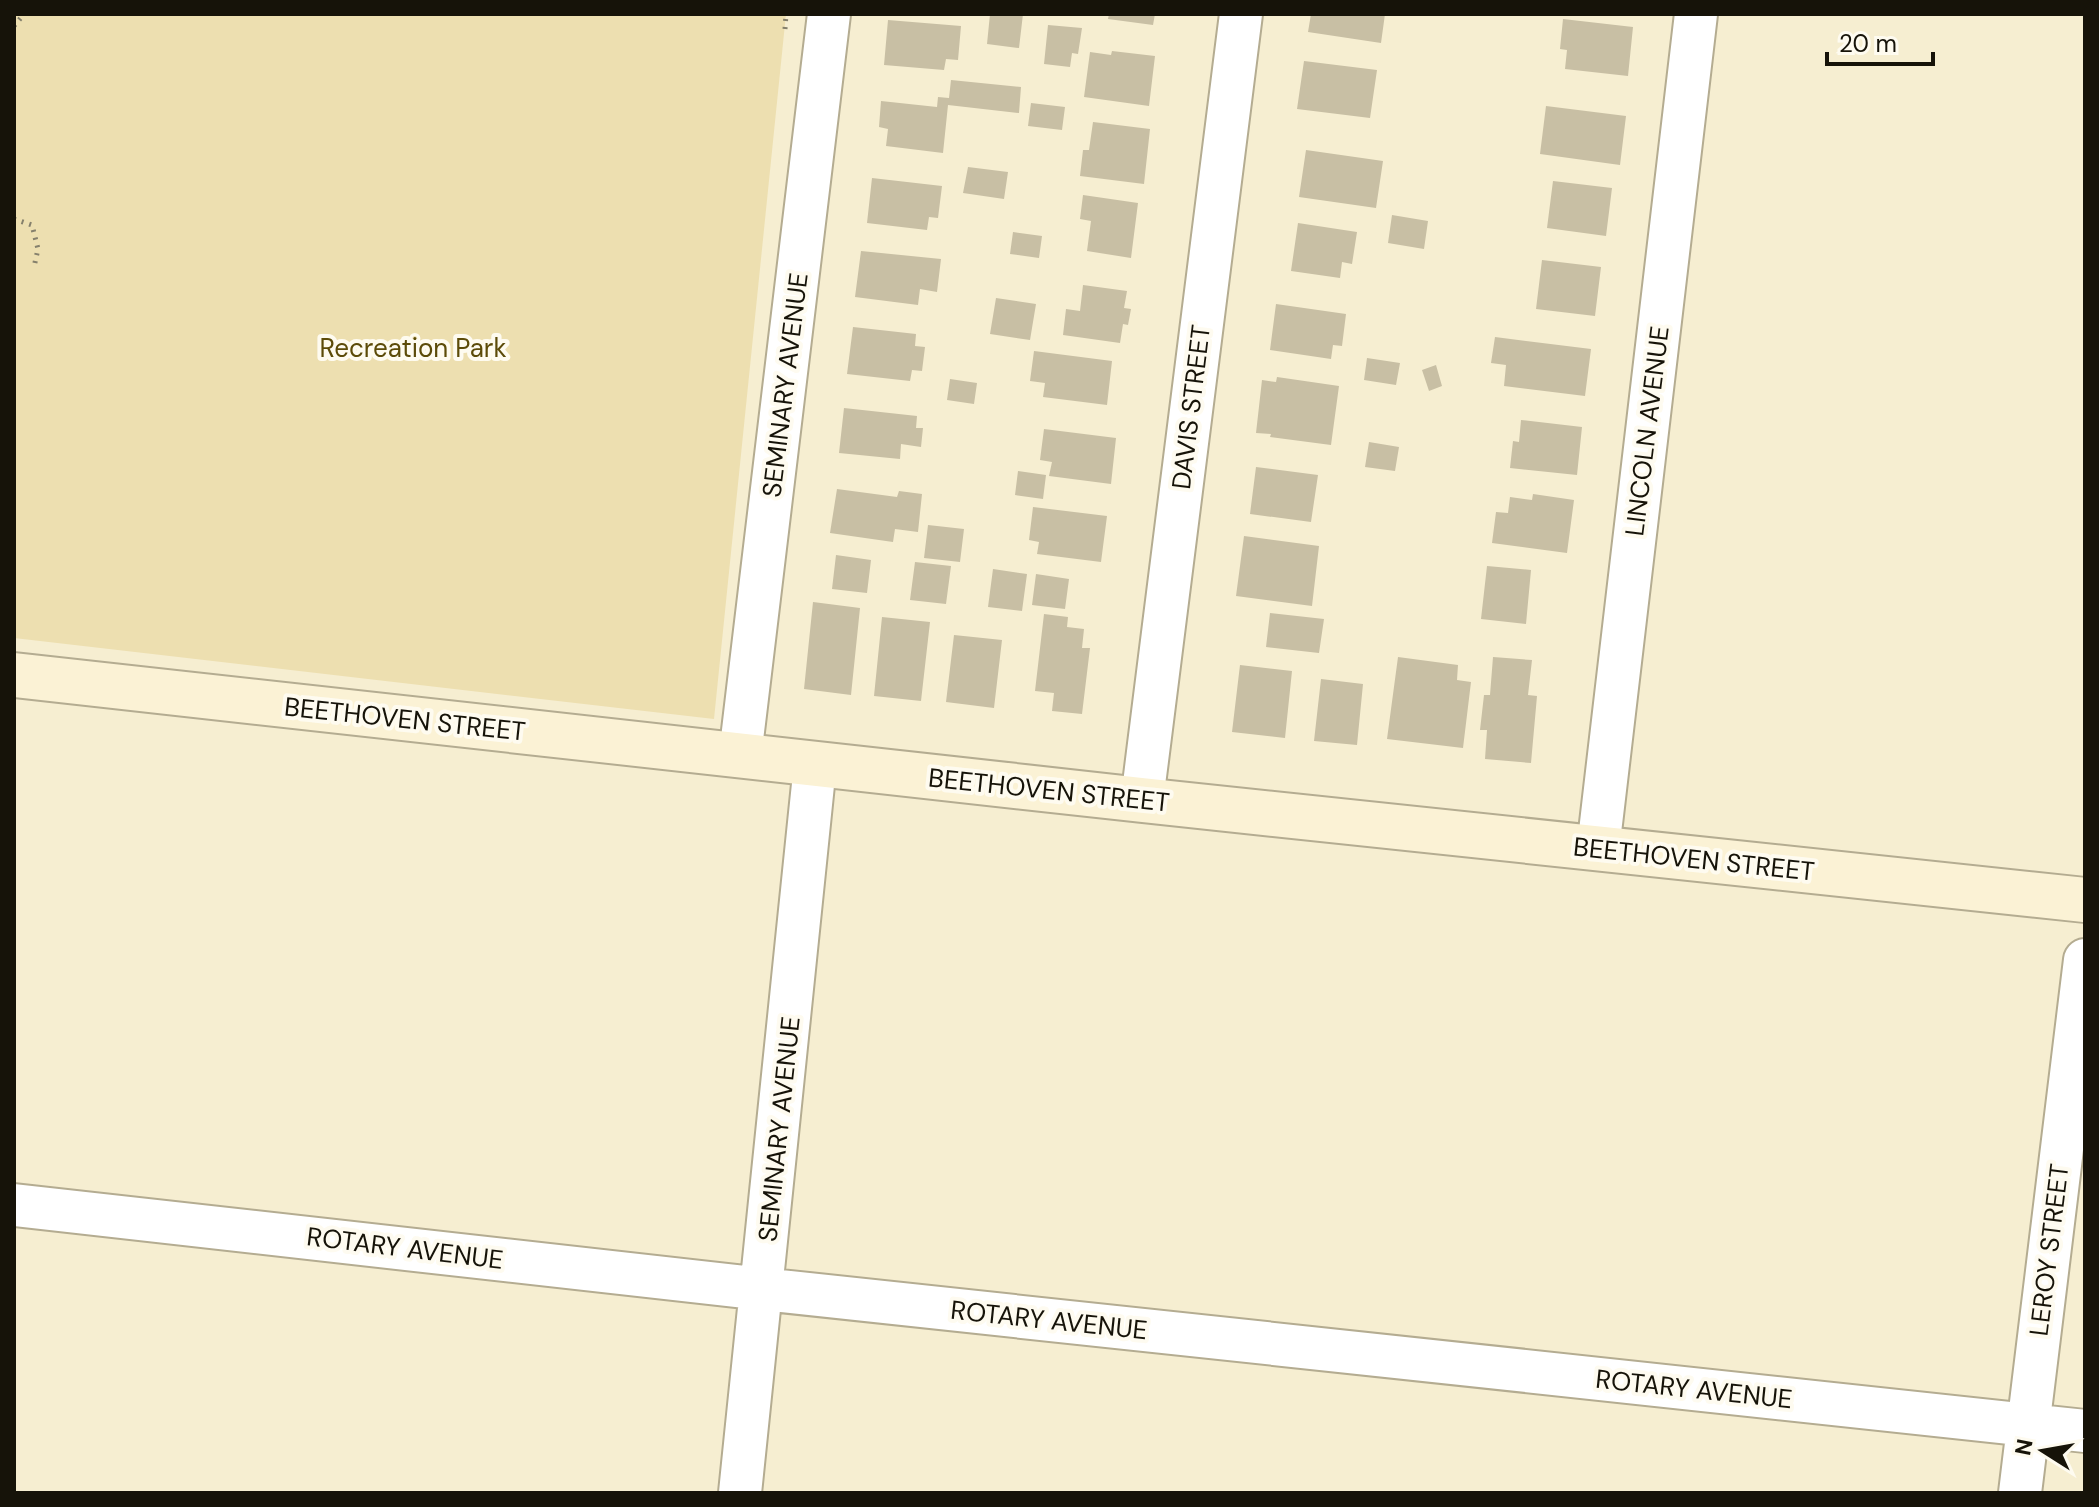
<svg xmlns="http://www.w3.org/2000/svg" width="2099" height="1507" font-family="'DM Sans',sans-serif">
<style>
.green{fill:#eddfb0}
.building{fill:#c8bfa4}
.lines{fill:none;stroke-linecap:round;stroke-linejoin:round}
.street-casing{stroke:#b4ac91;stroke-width:46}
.secondary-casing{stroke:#b4ac91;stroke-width:48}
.path{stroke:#85806c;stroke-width:5;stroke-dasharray:2 6;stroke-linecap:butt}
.street{stroke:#fff;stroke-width:42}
.secondary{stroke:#fbf2d5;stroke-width:44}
.labels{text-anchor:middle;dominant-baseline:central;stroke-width:8;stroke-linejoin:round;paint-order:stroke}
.park-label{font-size:26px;fill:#5c4b09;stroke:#fefbf0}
.street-label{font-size:26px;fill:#161309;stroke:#fefbf0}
</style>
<rect width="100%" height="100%" fill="#f6eed1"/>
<!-- green -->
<path class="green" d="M 14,14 L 786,14 L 714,719 L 14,638 Z"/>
<!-- building -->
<path class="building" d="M 990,14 L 1023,14 L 1019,48 L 987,44 Z
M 1109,14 L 1155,14 L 1153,25 L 1108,19 Z
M 1311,14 L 1385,14 L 1381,43 L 1308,32 Z
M 1563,19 L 1633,27 L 1628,76 L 1565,69 L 1567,50 L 1560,49 Z
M 888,20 L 961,26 L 958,60 L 946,59 L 944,70 L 884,65 Z
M 1048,25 L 1082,28 L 1078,54 L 1072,53 L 1070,67 L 1044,64 Z
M 1112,51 L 1155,56 L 1149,106 L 1084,97 L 1090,52 L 1111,55 Z
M 1304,61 L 1377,70 L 1370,118 L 1297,109 Z
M 951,80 L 1021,87 L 1019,113 L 948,105 L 943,153 L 886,146 L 888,129 L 879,127 L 881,101 L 937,107 L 938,97 L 949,98 Z
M 1031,103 L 1065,107 L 1062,130 L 1028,126 Z
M 1546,106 L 1626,116 L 1620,165 L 1540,154 Z
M 1093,122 L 1150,129 L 1144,184 L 1080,176 L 1083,150 L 1089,150 Z
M 1306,150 L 1383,161 L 1376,208 L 1299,197 Z
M 968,167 L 1008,172 L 1004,199 L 963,193 Z
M 872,178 L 942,186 L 938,218 L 929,217 L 927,230 L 867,223 Z
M 1553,181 L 1612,188 L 1606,236 L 1547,228 Z
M 1083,195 L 1138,203 L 1131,258 L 1087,251 L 1091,221 L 1080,219 Z
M 1392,215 L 1428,221 L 1424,249 L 1388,243 Z
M 1298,223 L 1357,232 L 1352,264 L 1342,262 L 1340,278 L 1291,271 Z
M 1013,232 L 1042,236 L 1039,258 L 1010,254 Z
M 861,251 L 941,259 L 937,292 L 920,289 L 918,305 L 855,297 Z
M 1542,260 L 1601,267 L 1595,316 L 1536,309 Z
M 1083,285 L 1127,291 L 1124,308 L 1131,309 L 1128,325 L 1123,324 L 1120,343 L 1063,335 L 1066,309 L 1080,311 Z
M 996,298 L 1036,304 L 1030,340 L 990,334 Z
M 1276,304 L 1346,314 L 1342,346 L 1333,345 L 1331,359 L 1270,350 Z
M 853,327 L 916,334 L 915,346 L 925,347 L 922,371 L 912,370 L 910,381 L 847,374 Z
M 1495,337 L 1591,349 L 1585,396 L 1504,386 L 1506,365 L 1491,363 Z
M 1034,351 L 1112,361 L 1107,405 L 1043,397 L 1045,383 L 1030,381 Z
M 1367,358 L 1400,363 L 1396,385 L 1364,380 Z
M 1436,365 L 1442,386 L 1429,391 L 1422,370 Z
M 1277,377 L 1339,386 L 1331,445 L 1270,437 L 1271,434 L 1256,433 L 1262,380 L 1276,382 Z
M 950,379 L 977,383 L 974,404 L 947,400 Z
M 844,408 L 917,416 L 916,428 L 923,428 L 921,447 L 901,444 L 900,459 L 839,453 Z
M 1521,420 L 1582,427 L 1577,475 L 1510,468 L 1513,441 L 1519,442 Z
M 1044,429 L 1116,438 L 1111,484 L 1049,476 L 1052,462 L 1040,460 Z
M 1369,442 L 1399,447 L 1395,471 L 1365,467 Z
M 1256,467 L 1318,475 L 1311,522 L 1250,514 Z
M 1018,471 L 1046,475 L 1043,499 L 1015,495 Z
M 837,489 L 897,497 L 899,491 L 922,494 L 918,532 L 895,529 L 893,542 L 830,533 Z
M 1533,494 L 1574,500 L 1567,553 L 1492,543 L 1496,512 L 1508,513 L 1510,497 L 1532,500 Z
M 1033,507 L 1107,516 L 1101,562 L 1037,554 L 1039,542 L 1029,540 Z
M 928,525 L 964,529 L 960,562 L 924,558 Z
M 1244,536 L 1319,546 L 1312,606 L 1236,596 Z
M 836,555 L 871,560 L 867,593 L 832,589 Z
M 915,562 L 951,566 L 946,604 L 910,600 Z
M 1487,566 L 1531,570 L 1526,624 L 1481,619 Z
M 993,569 L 1027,574 L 1022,611 L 988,607 Z
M 1036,574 L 1069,579 L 1065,609 L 1032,605 Z
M 813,602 L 860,608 L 851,695 L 804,689 Z
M 1270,613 L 1324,619 L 1319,653 L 1266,647 Z
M 1044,614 L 1068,617 L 1067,627 L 1084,629 L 1082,648 L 1090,648 L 1082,714 L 1052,711 L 1054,693 L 1035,691 Z
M 882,617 L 930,622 L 921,701 L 874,696 Z
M 954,635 L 1002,640 L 994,708 L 946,702 Z
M 1398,657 L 1458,665 L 1457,680 L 1471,682 L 1463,748 L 1387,739 Z
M 1493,657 L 1532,660 L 1528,695 L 1537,696 L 1531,763 L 1485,759 L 1487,730 L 1480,730 L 1484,695 L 1490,695 Z
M 1240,665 L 1292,671 L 1285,738 L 1232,732 Z
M 1321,679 L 1363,684 L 1357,745 L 1314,741 Z"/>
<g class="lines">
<defs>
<path id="street" d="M 740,756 L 829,14
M 1142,800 L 1241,14
M 1598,849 L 1696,14
M 14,1205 L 762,1289 L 2085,1431
M 740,1493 L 815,765
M 2020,1493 L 2085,960"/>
<path id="secondary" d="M 14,675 L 1142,800 L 2085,900"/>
</defs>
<!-- street casing -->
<use href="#street" class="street-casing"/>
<!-- secondary casing -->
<use href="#secondary" class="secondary-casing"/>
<!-- path -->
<path class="path" d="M 14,26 L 24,14
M 785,29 L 786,14
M 14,219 L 32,225 L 38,249 L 34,267"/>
<!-- street -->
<use href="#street" class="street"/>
<!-- secondary -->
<use href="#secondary" class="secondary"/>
</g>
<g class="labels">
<!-- park labels -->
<g class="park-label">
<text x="413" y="348">Recreation Park</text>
</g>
<!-- street labels -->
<g class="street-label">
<text transform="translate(785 385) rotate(-83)">SEMINARY AVENUE</text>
<text transform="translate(1191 407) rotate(-83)">DAVIS STREET</text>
<text transform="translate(1647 431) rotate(-83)">LINCOLN AVENUE</text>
<text transform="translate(405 719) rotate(6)">BEETHOVEN STREET</text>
<text transform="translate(1049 790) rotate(6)">BEETHOVEN STREET</text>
<text transform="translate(1694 859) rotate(6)">BEETHOVEN STREET</text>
<text transform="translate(779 1129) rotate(-84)">SEMINARY AVENUE</text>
<text transform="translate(405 1248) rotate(7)">ROTARY AVENUE</text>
<text transform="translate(2049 1250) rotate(-83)">LEROY STREET</text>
<text transform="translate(1049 1320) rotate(6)">ROTARY AVENUE</text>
<text transform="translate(1694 1389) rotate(6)">ROTARY AVENUE</text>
</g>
</g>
<!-- border -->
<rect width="2099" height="1507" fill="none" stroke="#161309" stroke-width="32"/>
<!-- north arrow -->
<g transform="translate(2043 1451) rotate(281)" stroke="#fefbf0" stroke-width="6" paint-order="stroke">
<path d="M0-6L14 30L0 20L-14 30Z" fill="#161309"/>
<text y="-12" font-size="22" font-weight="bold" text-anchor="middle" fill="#161309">N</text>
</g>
<!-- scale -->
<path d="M1827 52v12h106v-12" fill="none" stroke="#161309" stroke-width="4"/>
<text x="1839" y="52" font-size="24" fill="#161309" stroke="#fefbf0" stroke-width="6" paint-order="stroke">20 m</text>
</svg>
